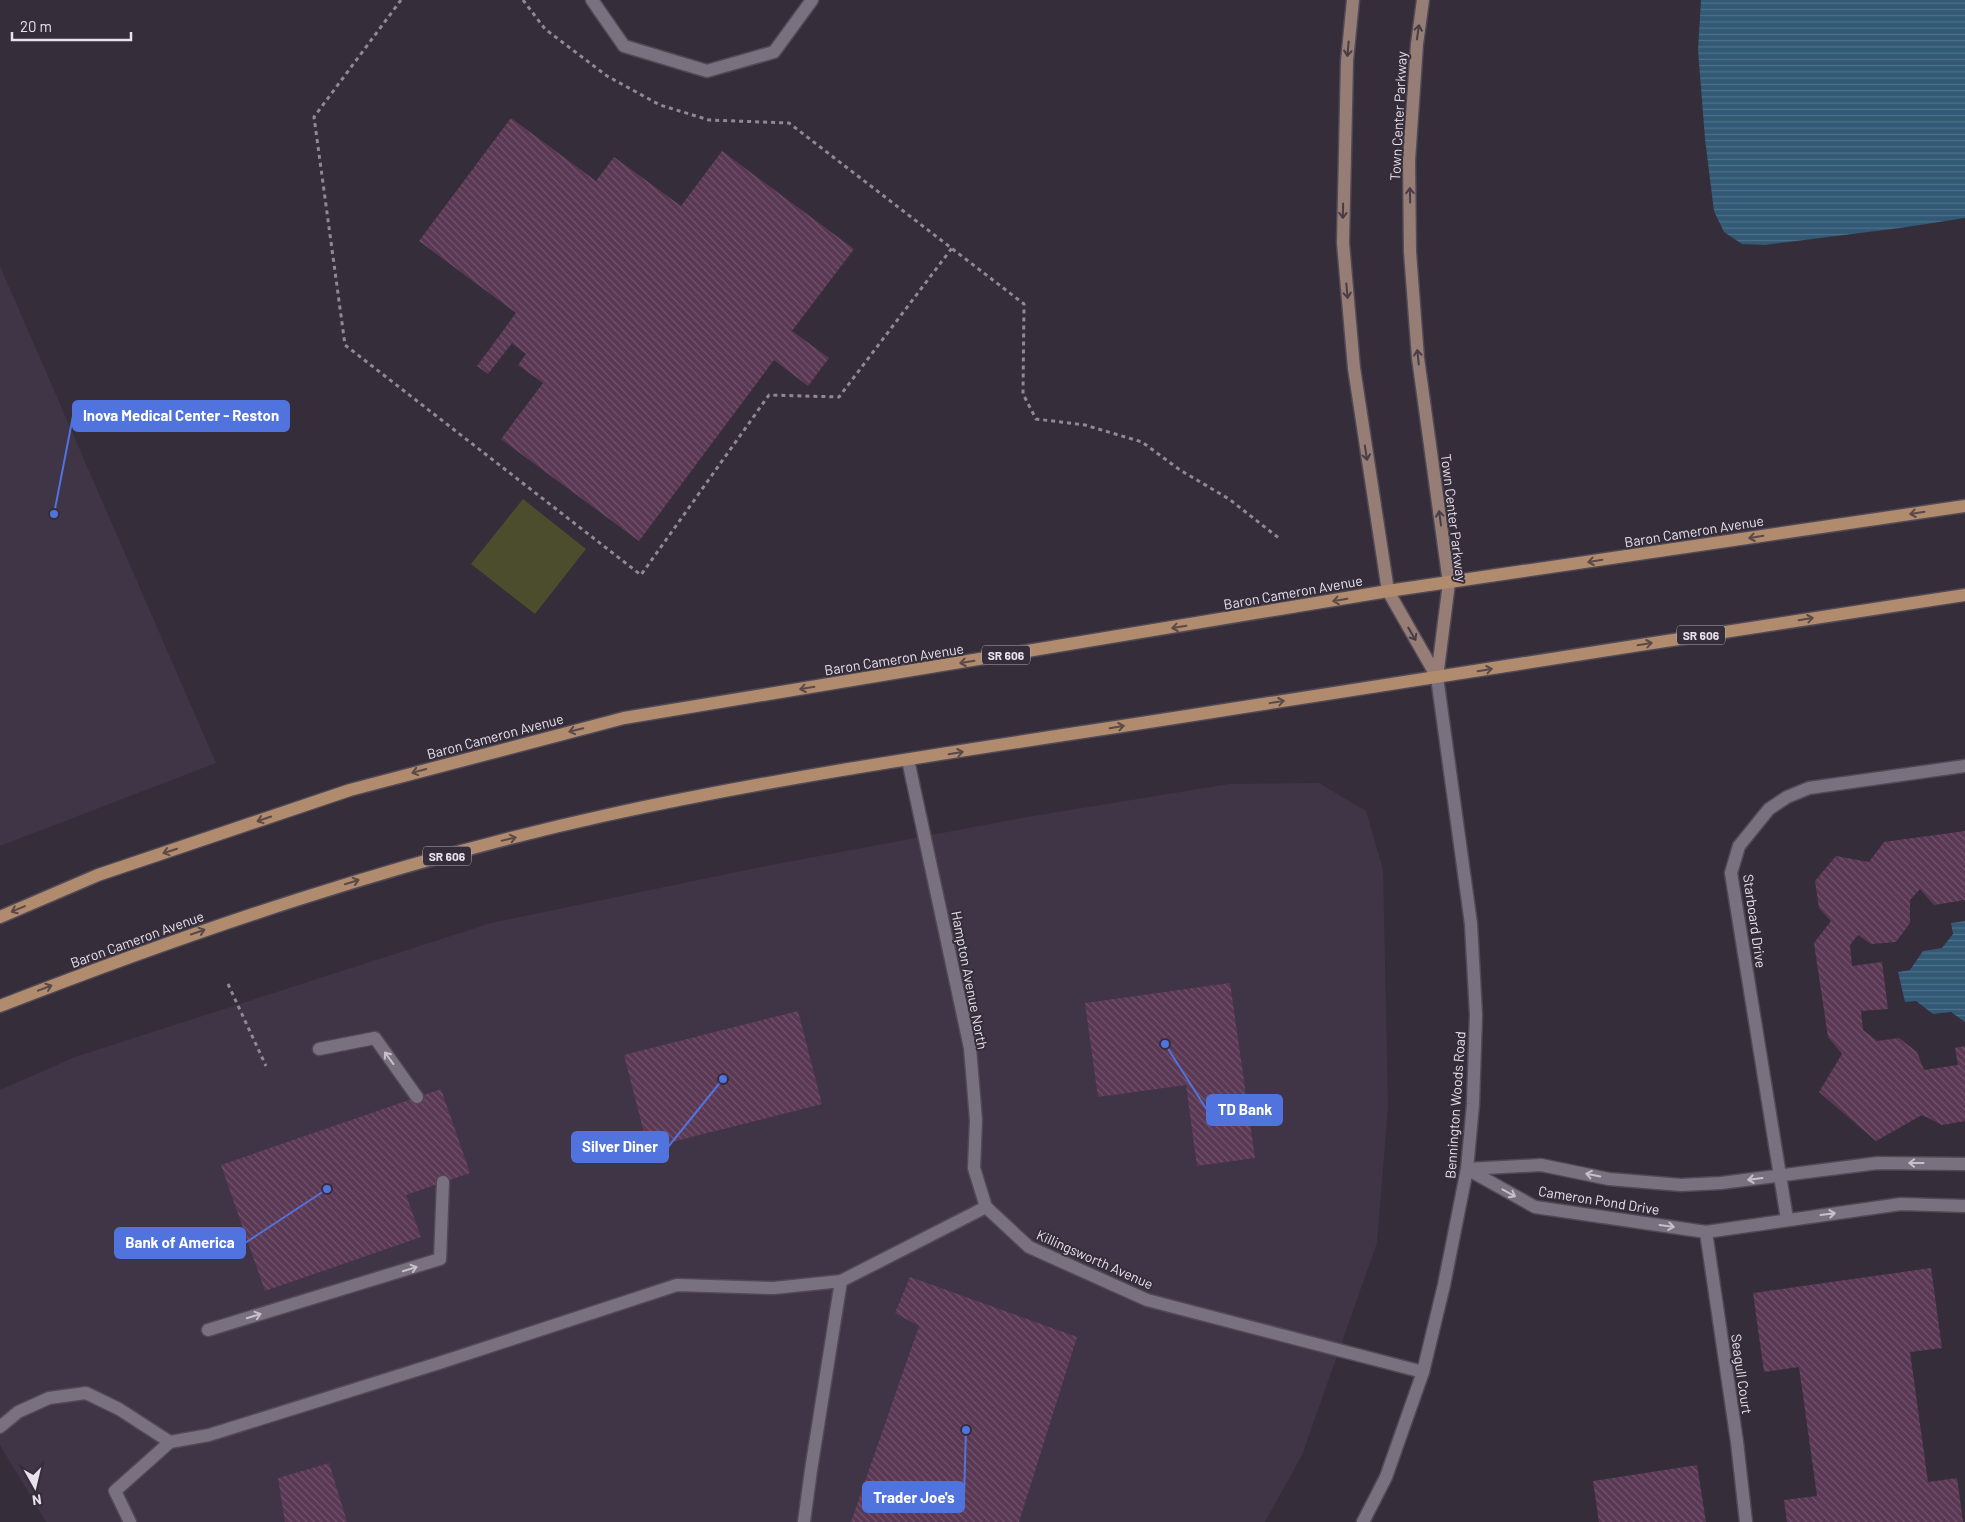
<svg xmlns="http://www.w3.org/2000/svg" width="1965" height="1522" font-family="Barlow,sans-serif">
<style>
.built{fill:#403447}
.park{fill:#4b4d2d}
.water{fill:url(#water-rules)}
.building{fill:url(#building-back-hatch)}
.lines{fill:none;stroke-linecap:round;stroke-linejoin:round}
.service-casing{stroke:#514a56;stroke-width:15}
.minor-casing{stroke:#514a56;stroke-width:15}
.tertiary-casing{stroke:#514a56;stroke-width:15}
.secondary-casing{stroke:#514a56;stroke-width:15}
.primary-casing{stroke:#514a56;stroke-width:15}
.path{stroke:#908994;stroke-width:3;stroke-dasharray:4 4;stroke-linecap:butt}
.service{stroke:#7a7180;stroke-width:12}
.minor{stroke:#7a7180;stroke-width:12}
.tertiary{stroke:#7a7180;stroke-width:12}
.secondary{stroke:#967e76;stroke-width:12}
.primary{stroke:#b18b6d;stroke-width:12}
.oneway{stroke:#483d46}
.oneway2{stroke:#5a4949}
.oneway3{stroke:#c6c0cb}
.labels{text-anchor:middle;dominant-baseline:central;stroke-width:4;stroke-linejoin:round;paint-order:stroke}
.shield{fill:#352d3a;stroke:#b2acb6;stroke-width:1}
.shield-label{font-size:12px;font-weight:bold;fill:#e7e2eb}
.street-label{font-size:14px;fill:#e7e2eb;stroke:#352d3a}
.leader{fill:none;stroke:#5073dd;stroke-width:2}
.callout-dot{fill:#5073dd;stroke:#352d3a;stroke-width:2}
.callout{fill:#5073dd;stroke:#5073dd;stroke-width:2}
.callout-label{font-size:15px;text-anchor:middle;font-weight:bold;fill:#fff}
</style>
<defs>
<pattern id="water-rules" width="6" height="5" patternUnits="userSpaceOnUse" patternTransform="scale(1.25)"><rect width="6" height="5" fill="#325975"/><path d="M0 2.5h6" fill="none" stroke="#507189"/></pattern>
<pattern id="building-back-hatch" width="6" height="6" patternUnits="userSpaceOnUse" patternTransform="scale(1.25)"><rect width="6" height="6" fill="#5a3854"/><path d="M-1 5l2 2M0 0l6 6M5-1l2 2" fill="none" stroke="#72546d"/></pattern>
</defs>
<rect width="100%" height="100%" fill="#352d3a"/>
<!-- built -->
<path class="built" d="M 0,266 L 216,763 L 0,846 Z
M 1319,783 L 1366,811 L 1383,869 L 1388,1106 L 1377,1243 L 1302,1455 L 1265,1522 L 46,1522 L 0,1445 L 0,1090 L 75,1057 L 491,923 L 756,868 L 1027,817 L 1229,784 Z"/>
<!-- park -->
<path class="park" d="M 523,499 L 586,549 L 535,614 L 471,564 Z"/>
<!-- water -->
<path class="water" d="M 1701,0 L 1965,0 L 1965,218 L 1900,228 L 1765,245 L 1742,244 L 1724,232 L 1714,211 L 1705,139 L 1698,50 Z
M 1965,921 L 1965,1022 L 1951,1012 L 1933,1014 L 1916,1001 L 1905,1002 L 1898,972 L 1910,970 L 1923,951 L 1942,948 L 1953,934 L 1951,923 Z"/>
<!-- building -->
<path class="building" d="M 511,118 L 596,181 L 614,157 L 681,206 L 722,151 L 854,249 L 792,331 L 829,358 L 808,386 L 774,360 L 639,541 L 501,439 L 543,383 L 518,365 L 526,354 L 512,343 L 488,374 L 477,366 L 516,313 L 419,241 Z
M 1965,831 L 1965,900 L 1934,905 L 1920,889 L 1910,900 L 1910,923 L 1896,942 L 1871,944 L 1858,935 L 1850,945 L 1852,966 L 1882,962 L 1888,1009 L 1861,1011 L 1863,1030 L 1877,1041 L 1899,1038 L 1917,1052 L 1924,1070 L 1958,1065 L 1955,1048 L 1965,1046 L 1965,1121 L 1942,1125 L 1922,1115 L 1876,1141 L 1819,1092 L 1842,1054 L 1828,1037 L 1814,943 L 1831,921 L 1819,908 L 1815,881 L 1836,856 L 1869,862 L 1884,842 Z
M 1230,983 L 1255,1158 L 1197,1166 L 1186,1085 L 1098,1097 L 1085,1003 Z
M 798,1011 L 822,1104 L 648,1148 L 624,1055 Z
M 441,1089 L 470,1173 L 406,1195 L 421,1237 L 265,1291 L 221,1165 Z
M 1931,1268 L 1942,1348 L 1910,1352 L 1928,1482 L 1957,1478 L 1963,1522 L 1787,1522 L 1784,1500 L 1817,1496 L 1799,1367 L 1764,1372 L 1753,1293 Z
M 910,1277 L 1077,1337 L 1019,1522 L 851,1522 L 919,1326 L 895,1313 Z
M 329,1463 L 347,1522 L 285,1522 L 278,1478 Z
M 1697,1465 L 1706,1522 L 1599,1522 L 1593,1481 Z"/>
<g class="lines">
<defs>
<path id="service" d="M 592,0 L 624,46 L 707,71 L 774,52 L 812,0
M 319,1049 L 375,1038 L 417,1097
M 208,1330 L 440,1259 L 443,1182
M 0,1427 L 18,1412 L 49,1398 L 86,1393 L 119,1409 L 170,1442 L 209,1435 L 439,1363 L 677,1285 L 774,1288 L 841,1281
M 130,1522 L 115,1491 L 170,1442"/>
<path id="minor" d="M 908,760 L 970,1048 L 976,1120 L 974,1168 L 986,1207
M 1467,1169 L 1535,1207 L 1706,1232 L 1901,1204 L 1965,1206
M 1467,1169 L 1541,1165 L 1609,1179 L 1681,1185 L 1721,1183 L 1878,1163 L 1965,1164
M 1787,1219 L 1731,873 L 1739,846 L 1769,809 L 1787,797 L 1809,788 L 1965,766
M 1706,1232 L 1737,1442 L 1746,1522
M 804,1522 L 811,1470 L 841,1281 L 986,1207 L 1029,1247 L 1147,1300 L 1423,1372"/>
<path id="tertiary" d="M 1363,1522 L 1386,1477 L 1423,1372 L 1444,1285 L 1467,1169 L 1473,1104 L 1476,1015 L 1471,924 L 1437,677"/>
<path id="secondary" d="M 1353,0 L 1347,61 L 1343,243 L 1354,368 L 1388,591 L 1437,677
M 1423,0 L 1417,44 L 1409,160 L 1410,252 L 1418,358 L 1449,583 L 1437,677"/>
<path id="primary" d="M 0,917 L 98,875 L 350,790 L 624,718 L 1388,591 L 1965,506
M 0,1006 C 198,929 399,861 607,815 C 811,770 1019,743 1225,710 C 1472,672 1718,632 1965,595"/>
</defs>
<!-- service casing -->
<use href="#service" class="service-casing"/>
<!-- minor casing -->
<use href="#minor" class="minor-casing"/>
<!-- tertiary casing -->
<use href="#tertiary" class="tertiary-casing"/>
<!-- secondary casing -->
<use href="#secondary" class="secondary-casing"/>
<!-- primary casing -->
<use href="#primary" class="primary-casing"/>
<!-- path -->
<path class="path" d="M 401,0 L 314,117 L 345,345 L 641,575 L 769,395 L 839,397 L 952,248
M 523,0 L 545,29 L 607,76 L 660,105 L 709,120 L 789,123 L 1024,304 L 1023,394 L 1036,419 L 1085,425 L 1142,442 L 1180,470 L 1229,499 L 1280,539
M 228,984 L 266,1066"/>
<!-- service -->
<use href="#service" class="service"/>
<!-- minor -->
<use href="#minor" class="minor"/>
<!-- tertiary -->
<use href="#tertiary" class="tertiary"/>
<!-- secondary -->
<use href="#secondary" class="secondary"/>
<!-- primary -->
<use href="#primary" class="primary"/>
</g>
<!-- one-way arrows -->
<defs><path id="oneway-shaft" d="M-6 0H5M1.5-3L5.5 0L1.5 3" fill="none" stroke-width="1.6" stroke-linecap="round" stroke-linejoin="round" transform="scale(1.25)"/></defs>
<g class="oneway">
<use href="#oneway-shaft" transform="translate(1418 32) rotate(-82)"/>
<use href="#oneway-shaft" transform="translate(1348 49) rotate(95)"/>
<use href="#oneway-shaft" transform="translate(1410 195) rotate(-91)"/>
<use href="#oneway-shaft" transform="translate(1343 211) rotate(91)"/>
<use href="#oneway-shaft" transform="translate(1347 291) rotate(85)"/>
<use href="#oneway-shaft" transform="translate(1418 357) rotate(-96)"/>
<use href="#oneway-shaft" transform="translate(1366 453) rotate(81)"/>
<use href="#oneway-shaft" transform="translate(1440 518) rotate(-98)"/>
<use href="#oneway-shaft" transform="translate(1412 634) rotate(60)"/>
</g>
<g class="oneway2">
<use href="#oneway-shaft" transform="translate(1917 513) rotate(171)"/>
<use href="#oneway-shaft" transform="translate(1756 537) rotate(171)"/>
<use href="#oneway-shaft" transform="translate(1595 561) rotate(171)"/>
<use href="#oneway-shaft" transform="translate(1340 600) rotate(170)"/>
<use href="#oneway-shaft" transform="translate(1806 619) rotate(-9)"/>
<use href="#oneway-shaft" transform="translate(1179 627) rotate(171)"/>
<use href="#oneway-shaft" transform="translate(1645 644) rotate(-9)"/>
<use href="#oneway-shaft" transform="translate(967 662) rotate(171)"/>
<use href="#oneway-shaft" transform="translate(1485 670) rotate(-9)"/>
<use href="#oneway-shaft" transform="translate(807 688) rotate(171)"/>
<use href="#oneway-shaft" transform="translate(1277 702) rotate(-9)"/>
<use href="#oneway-shaft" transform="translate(1117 727) rotate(-9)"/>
<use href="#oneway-shaft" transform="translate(576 730) rotate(166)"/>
<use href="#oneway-shaft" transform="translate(956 753) rotate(-9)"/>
<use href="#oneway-shaft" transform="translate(419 771) rotate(165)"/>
<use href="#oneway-shaft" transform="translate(264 819) rotate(161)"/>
<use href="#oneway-shaft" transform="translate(509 839) rotate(-14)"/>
<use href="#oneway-shaft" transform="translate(170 851) rotate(162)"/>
<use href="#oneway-shaft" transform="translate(352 882) rotate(-17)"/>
<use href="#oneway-shaft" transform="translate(18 909) rotate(157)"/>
<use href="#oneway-shaft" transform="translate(198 932) rotate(-19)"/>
<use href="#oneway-shaft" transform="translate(45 988) rotate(-21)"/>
</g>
<g class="oneway3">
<use href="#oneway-shaft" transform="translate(389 1058) rotate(-126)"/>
<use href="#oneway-shaft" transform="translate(1916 1163) rotate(180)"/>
<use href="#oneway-shaft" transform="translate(1593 1175) rotate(-169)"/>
<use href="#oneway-shaft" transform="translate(1755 1179) rotate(173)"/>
<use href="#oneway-shaft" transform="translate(1509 1193) rotate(29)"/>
<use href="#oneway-shaft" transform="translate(1828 1214) rotate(-7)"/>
<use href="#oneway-shaft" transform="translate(1667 1226) rotate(8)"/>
<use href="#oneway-shaft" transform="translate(410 1269) rotate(-17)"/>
<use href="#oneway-shaft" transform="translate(254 1316) rotate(-17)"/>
</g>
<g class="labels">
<!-- shield labels -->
<g class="shield">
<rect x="1677" y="625.5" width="48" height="19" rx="4"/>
<rect x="982" y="645.5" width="48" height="19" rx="4"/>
<rect x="423" y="846.5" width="48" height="19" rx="4"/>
</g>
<g class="shield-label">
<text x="1701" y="635">SR 606</text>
<text x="1006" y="655">SR 606</text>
<text x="447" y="856">SR 606</text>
</g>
<!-- street labels -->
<g class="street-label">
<text transform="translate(1398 116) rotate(-87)">Town Center Parkway</text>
<text transform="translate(1454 518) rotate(83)">Town Center Parkway</text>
<text transform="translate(1694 531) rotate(-9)">Baron Cameron Avenue</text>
<text transform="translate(1293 592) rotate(-10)">Baron Cameron Avenue</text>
<text transform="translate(894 659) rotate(-9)">Baron Cameron Avenue</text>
<text transform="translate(495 736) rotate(-15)">Baron Cameron Avenue</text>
<text transform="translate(1755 921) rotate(82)">Starboard Drive</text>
<text transform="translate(137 939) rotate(-20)">Baron Cameron Avenue</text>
<text transform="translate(970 980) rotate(79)">Hampton Avenue North</text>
<text transform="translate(1455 1105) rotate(-86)">Bennington Woods Road</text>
<text transform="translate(1599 1200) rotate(9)">Cameron Pond Drive</text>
<text transform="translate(1095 1259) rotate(24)">Killingsworth Avenue</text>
<text transform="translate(1742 1374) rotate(82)">Seagull Court</text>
</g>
</g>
<!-- callouts -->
<path class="leader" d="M54 514L73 416M1165 1044L1207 1110M723 1079L668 1147M327 1189L245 1243M966 1430L964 1497"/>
<g class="callout-dot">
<circle cx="54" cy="514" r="5"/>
<circle cx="1165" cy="1044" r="5"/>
<circle cx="723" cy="1079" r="5"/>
<circle cx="327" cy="1189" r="5"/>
<circle cx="966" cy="1430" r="5"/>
</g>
<g class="callout">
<rect x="73" y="401" width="216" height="30" rx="5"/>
<rect x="1207" y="1095" width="75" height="30" rx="5"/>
<rect x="572" y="1132" width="96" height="30" rx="5"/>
<rect x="115" y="1228" width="130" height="30" rx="5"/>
<rect x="863" y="1482" width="101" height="30" rx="5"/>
</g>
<g class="callout-label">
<text x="181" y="421">Inova Medical Center - Reston</text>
<text x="1245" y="1115">TD Bank</text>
<text x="620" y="1152">Silver Diner</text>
<text x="180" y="1248">Bank of America</text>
<text x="914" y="1503">Trader Joe's</text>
</g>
<!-- north arrow -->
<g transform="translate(35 1487) rotate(172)" stroke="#352d3a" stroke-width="4" paint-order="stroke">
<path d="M0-4L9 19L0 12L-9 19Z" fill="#e7e2eb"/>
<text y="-8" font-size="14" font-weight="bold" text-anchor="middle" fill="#e7e2eb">N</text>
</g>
<!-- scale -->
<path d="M12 32v8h119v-8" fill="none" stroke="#e7e2eb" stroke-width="2.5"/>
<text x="20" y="32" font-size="15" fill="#e7e2eb" stroke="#352d3a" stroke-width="4" paint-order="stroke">20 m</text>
</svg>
